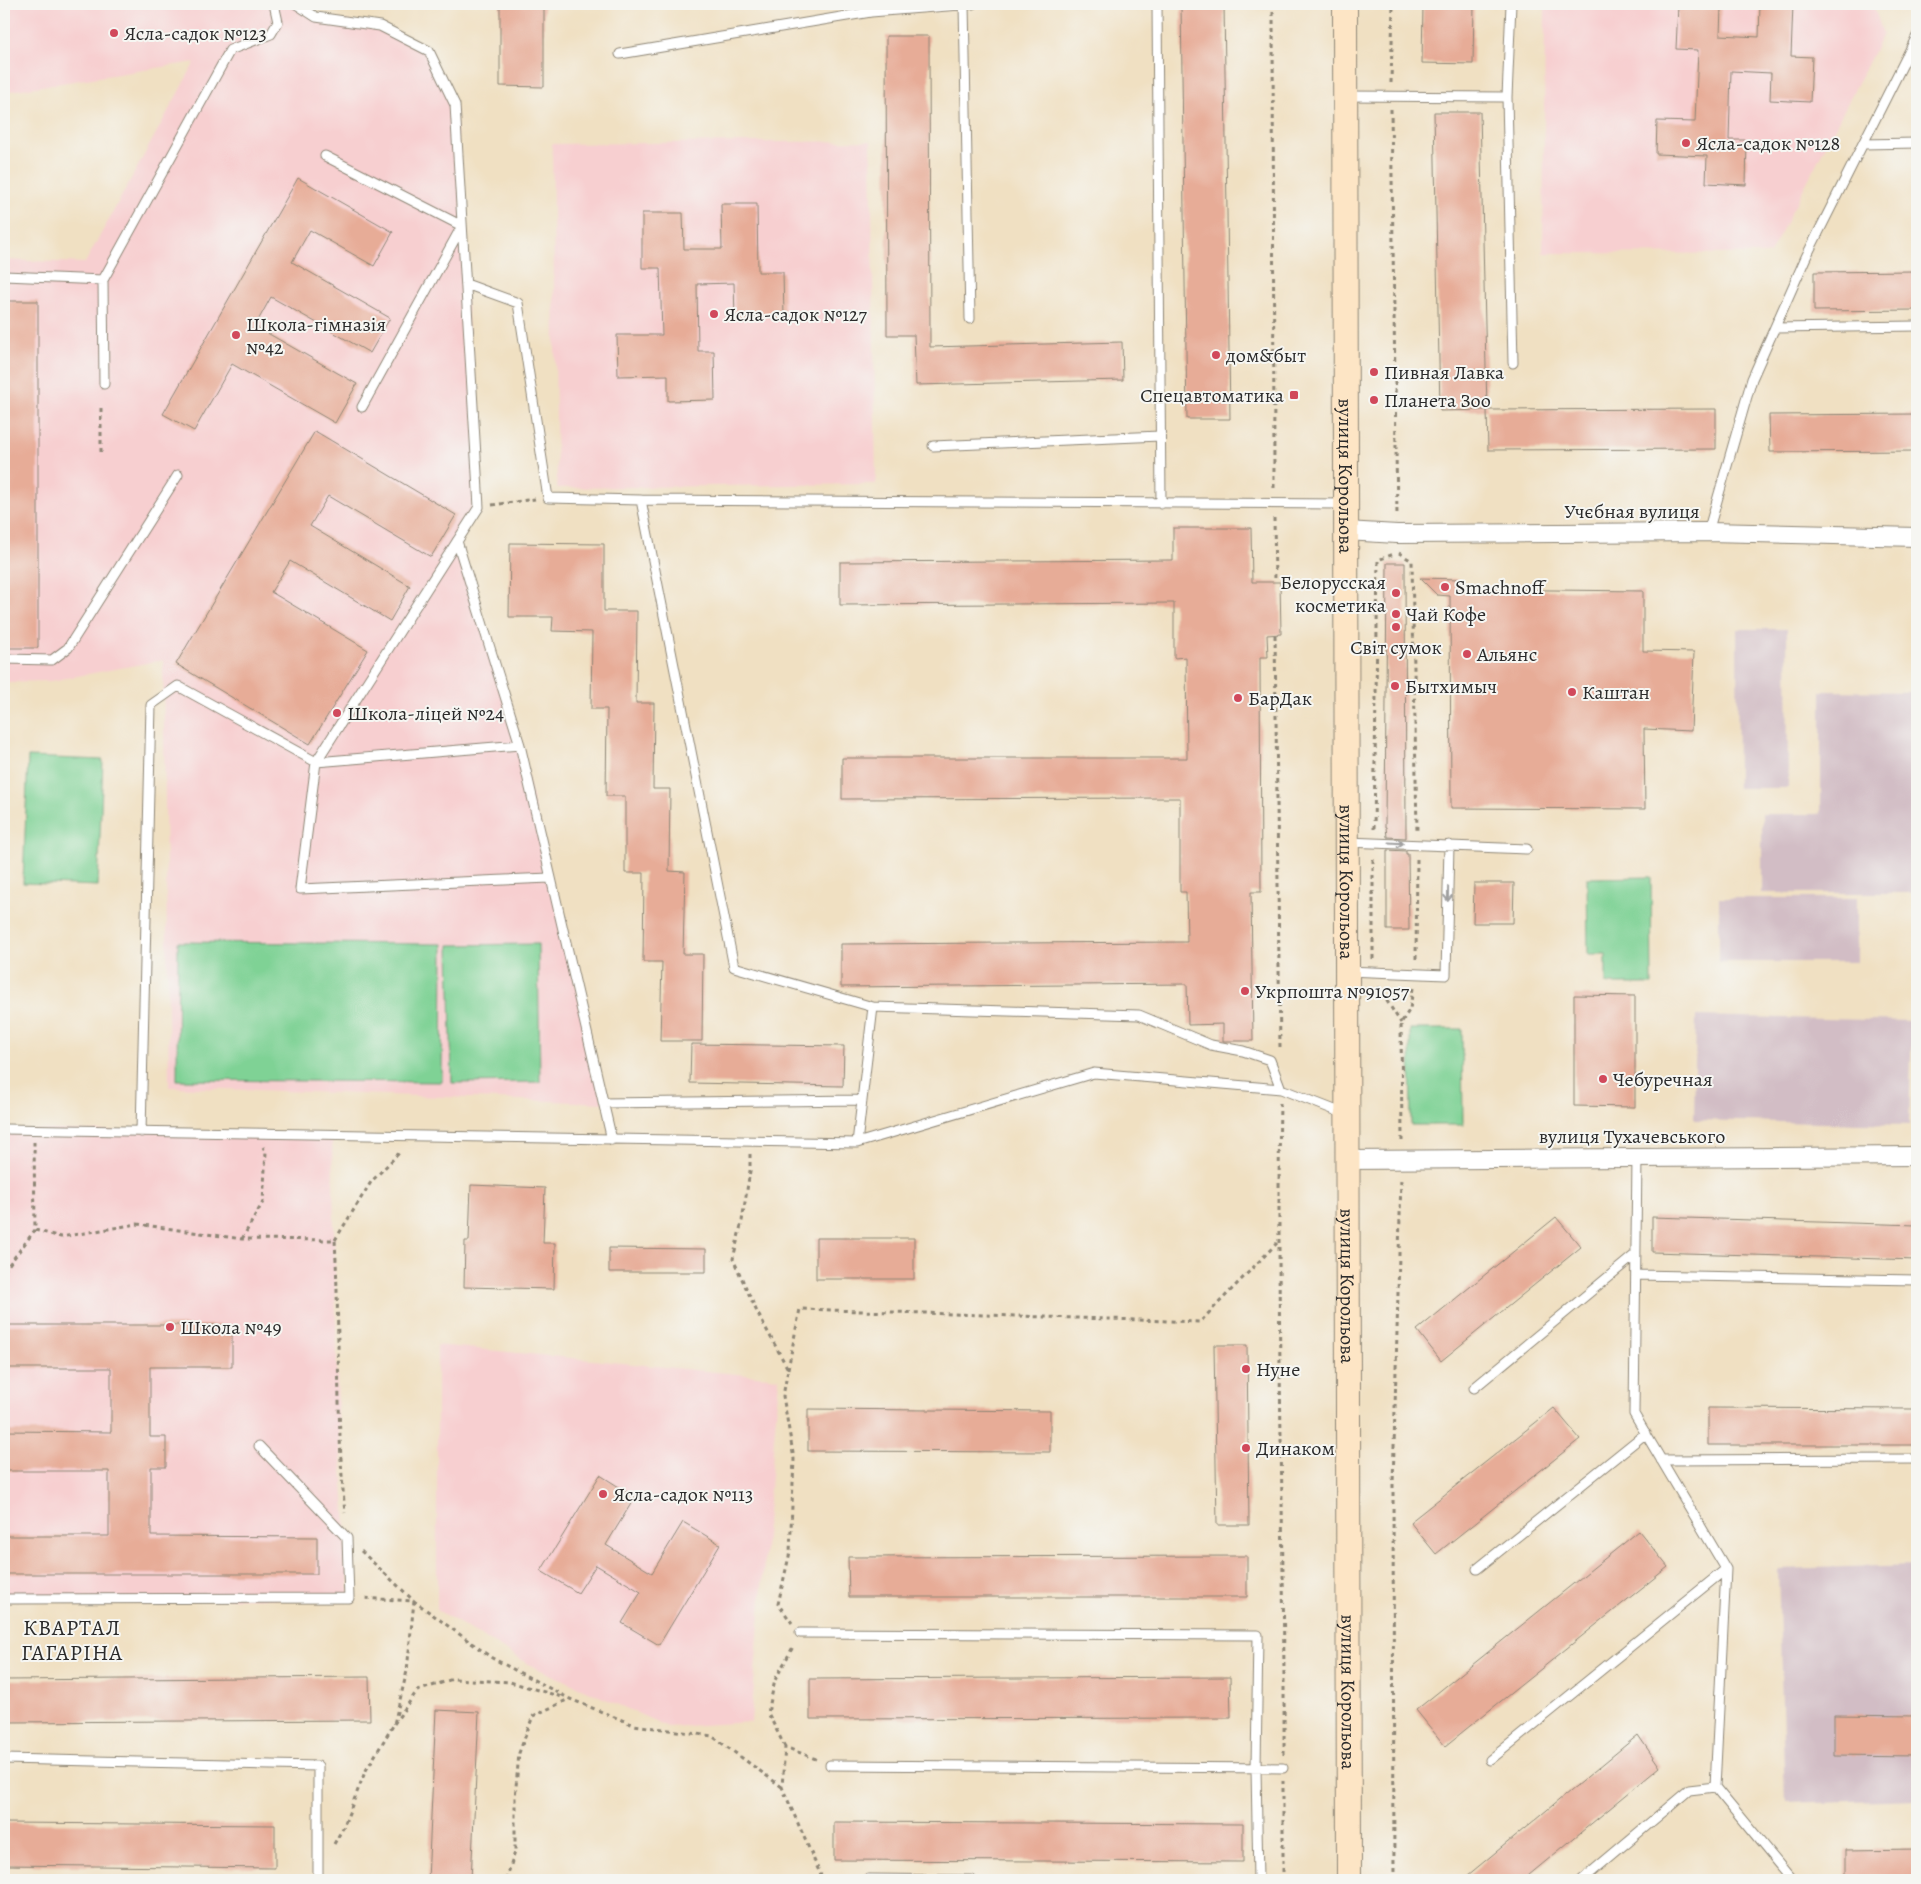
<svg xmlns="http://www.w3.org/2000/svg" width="1921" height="1884" font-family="Alegreya,serif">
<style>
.built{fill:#f7cfd0}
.industrial{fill:#d2bdc5}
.green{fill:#7fd295;stroke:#557e60}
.building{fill:#e7ac97}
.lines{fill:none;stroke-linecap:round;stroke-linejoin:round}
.lane-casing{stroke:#8e8676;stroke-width:11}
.street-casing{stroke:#8e8676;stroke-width:20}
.secondary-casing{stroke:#8e8676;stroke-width:26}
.path{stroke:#8e8676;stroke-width:3;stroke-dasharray:4 4;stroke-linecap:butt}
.lane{stroke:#fff;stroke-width:9}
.street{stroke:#fff;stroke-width:18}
.secondary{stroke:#fde5c5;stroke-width:24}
.oneway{stroke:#a0a0a0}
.poi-dot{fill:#d1495b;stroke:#f6f6f2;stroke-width:2}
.labels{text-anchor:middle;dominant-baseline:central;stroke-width:4;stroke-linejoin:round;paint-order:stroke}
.poi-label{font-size:20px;fill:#2b2b2b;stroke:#f6f6f2;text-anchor:start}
.street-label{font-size:20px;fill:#2b2b2b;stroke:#f6f6f2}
.quarter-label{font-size:22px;letter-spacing:1px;fill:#2b2b2b;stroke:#f6f6f2}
</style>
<rect width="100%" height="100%" fill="#f6f6f2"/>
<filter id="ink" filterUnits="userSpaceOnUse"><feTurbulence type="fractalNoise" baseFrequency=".02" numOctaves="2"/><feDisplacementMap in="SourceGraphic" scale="10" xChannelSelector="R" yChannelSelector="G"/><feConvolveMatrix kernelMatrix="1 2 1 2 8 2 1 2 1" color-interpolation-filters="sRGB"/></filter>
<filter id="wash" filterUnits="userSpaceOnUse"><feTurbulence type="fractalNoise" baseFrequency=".0096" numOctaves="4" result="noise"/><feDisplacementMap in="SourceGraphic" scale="20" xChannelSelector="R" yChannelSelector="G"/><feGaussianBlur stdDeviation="1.12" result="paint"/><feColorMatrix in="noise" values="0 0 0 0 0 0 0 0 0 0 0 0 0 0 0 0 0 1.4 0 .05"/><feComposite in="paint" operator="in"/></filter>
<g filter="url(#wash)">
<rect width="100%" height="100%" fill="#f0e0c2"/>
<!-- built -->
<path class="built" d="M 4,4 L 296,4 L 316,17 L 380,26 L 429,51 L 455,105 L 479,507 L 457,541 L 520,745 L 603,1103 L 169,1087 L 163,660 L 51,681 L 4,682 L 4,260 L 85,263 L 195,62 L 4,92 Z
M 1545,4 L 1873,4 L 1883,34 L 1770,254 L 1543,253 Z
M 871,141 L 876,484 L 557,488 L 552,144 Z
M 4,1129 L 332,1135 L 338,1414 L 347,1538 L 349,1598 L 4,1599 Z
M 437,1345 L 779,1378 L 751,1722 L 668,1727 L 534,1667 L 437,1610 Z"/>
<!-- industrial -->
<path class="industrial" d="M 1737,629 L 1787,629 L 1788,788 L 1738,788 Z
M 1821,691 L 1917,692 L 1917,893 L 1762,893 L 1762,814 L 1821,814 Z
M 1719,898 L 1857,898 L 1857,962 L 1719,962 Z
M 1696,1016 L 1912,1021 L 1909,1125 L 1694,1120 Z
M 1917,1565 L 1917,1799 L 1785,1803 L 1778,1569 Z"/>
<!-- green -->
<path class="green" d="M 28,757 L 103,760 L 98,886 L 23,883 Z
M 1651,877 L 1652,984 L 1606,984 L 1606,954 L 1588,954 L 1587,878 Z
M 178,942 L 443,944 L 442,1082 L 177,1080 Z
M 538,944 L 540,1082 L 452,1083 L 449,945 Z
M 1410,1029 L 1462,1029 L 1463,1125 L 1411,1125 Z"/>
<g id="blocks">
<!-- building -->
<path class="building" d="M 500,4 L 544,4 L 544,87 L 500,86 Z
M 1181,4 L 1224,4 L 1230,419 L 1187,419 Z
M 1423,4 L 1474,4 L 1473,64 L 1422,63 Z
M 1760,4 L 1793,4 L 1791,56 L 1812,57 L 1810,102 L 1770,100 L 1771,73 L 1731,71 L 1729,140 L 1747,140 L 1746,185 L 1706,183 L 1707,156 L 1656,154 L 1657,121 L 1695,122 L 1698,50 L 1676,49 L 1678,5 L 1721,7 L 1720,35 L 1759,37 Z
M 886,36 L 929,36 L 930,347 L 1122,342 L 1123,380 L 916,385 L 914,335 L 887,335 Z
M 1434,112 L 1480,112 L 1487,410 L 1440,411 Z
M 298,178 L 393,232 L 374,266 L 310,230 L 292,262 L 390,318 L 370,353 L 271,297 L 255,326 L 357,384 L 335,423 L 232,364 L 194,431 L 163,414 Z
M 721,204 L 757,204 L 758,272 L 783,272 L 784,317 L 735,318 L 734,283 L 697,284 L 698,351 L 714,351 L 715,400 L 668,401 L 668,375 L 618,376 L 617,335 L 662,335 L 660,268 L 642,268 L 642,213 L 683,213 L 684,249 L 722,249 Z
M 1917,271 L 1917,310 L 1814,311 L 1814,272 Z
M 4,301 L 38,301 L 38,648 L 4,648 Z
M 1716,409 L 1716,449 L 1488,450 L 1487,410 Z
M 1917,414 L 1917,451 L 1770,452 L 1769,415 Z
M 315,431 L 456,515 L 431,557 L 328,496 L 310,526 L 410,586 L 390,621 L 290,561 L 271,592 L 368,650 L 310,744 L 176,664 Z
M 1173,528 L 1251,528 L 1252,582 L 1280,582 L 1281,634 L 1267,635 L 1268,657 L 1260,657 L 1261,892 L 1251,892 L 1253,1041 L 1223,1041 L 1223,1024 L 1188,1025 L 1187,984 L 841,987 L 841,944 L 1187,942 L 1186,892 L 1180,892 L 1180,798 L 842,799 L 842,758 L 1187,758 L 1186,657 L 1174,658 L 1174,603 L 840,605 L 840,562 L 1173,560 Z
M 510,543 L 604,544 L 604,611 L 637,611 L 636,703 L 654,703 L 653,789 L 670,789 L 669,871 L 685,872 L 683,954 L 703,954 L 702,1041 L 660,1041 L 662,962 L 643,962 L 644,873 L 625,873 L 625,796 L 606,796 L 607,709 L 591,709 L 592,632 L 552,631 L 553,617 L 509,617 Z
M 1387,563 L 1405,563 L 1406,838 L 1387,837 L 1386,827 L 1385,827 Z
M 1420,578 L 1460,579 L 1460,589 L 1643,591 L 1643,651 L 1694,652 L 1691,731 L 1644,729 L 1645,809 L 1451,808 L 1450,596 L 1437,595 Z
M 1387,850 L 1406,851 L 1406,854 L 1408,854 L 1409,930 L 1387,930 Z
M 1474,883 L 1514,883 L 1513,923 L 1473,923 Z
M 1574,995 L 1635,996 L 1635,1107 L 1574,1106 Z
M 691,1044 L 844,1046 L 843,1086 L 690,1083 Z
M 471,1185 L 545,1188 L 543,1243 L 555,1243 L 554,1289 L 464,1287 L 465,1241 L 469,1241 Z
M 1556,1217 L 1581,1247 L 1441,1361 L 1417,1330 Z
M 1652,1217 L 1917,1225 L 1917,1260 L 1652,1252 Z
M 816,1238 L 914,1238 L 914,1279 L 816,1279 Z
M 609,1248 L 706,1249 L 706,1272 L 609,1272 Z
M 4,1325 L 232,1325 L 232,1367 L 150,1367 L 150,1437 L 166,1437 L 166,1467 L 151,1467 L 151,1536 L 317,1537 L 317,1574 L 4,1574 L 4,1536 L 109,1536 L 109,1471 L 4,1471 L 4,1431 L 111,1432 L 111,1368 L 4,1368 Z
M 1214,1345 L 1247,1345 L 1249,1525 L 1217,1525 Z
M 1554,1408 L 1580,1439 L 1436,1554 L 1410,1522 Z
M 1708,1408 L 1917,1409 L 1917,1445 L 1708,1445 Z
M 808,1409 L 1050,1411 L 1050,1452 L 808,1451 Z
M 600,1475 L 635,1497 L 606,1545 L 652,1573 L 683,1522 L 720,1544 L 659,1645 L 622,1623 L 641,1592 L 596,1565 L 578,1593 L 541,1571 Z
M 1639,1531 L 1668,1567 L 1445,1746 L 1416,1710 Z
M 1247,1556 L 1247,1597 L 849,1597 L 848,1557 Z
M 369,1677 L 370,1720 L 4,1722 L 4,1680 Z
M 1230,1677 L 1231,1718 L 810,1719 L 810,1679 Z
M 436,1710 L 479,1712 L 471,1880 L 428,1880 Z
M 1834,1715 L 1917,1716 L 1917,1756 L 1834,1755 Z
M 1638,1735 L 1660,1767 L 1523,1880 L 1462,1880 Z
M 834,1822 L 1243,1824 L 1243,1862 L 834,1860 Z
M 4,1823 L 275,1825 L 275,1868 L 4,1865 Z
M 1917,1849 L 1917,1880 L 1846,1880 L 1846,1850 Z"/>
</g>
</g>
<g filter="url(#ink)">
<use href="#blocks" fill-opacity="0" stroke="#8e8676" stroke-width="1"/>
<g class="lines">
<defs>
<path id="lane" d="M 964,4 L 970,319
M 1157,4 L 1161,504
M 620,54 L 871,12 L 973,4
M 1345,96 L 1507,97 L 1513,363
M 1507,97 L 1511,4
M 1863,144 L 1917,143
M 325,156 L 462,226 L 362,407
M 4,276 L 103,280
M 466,284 L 518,303 L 548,498 L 641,500
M 1775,328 L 1917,326
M 104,384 L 103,280 L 230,50 L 271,34 L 278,22 L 274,4
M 933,446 L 1160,436
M 1708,532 L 1752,379 L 1806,257 L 1917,36
M 457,541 L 520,745
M 4,659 L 52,660 L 68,648 L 178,475
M 1347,842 L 1527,849
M 550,878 L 300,889 L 316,762 L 520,745 L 612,1140
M 1347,971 L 1446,975 L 1449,845
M 1281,1089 L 1270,1060 L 1243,1051 L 1211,1045 L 1139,1015 L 873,1007 L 734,967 L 641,500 L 1345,504
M 603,1103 L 861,1100
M 4,1129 L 857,1143 L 1094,1073 L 1281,1089 L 1345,1114
M 141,1132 L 151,705 L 178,686 L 316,762 L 479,507 L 455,105 L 429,51 L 380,26 L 316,17 L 296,4
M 857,1143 L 873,1007
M 1637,1157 L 1634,1414 L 1726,1569 L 1715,1787 L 1792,1880
M 1636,1275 L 1917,1280
M 1474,1388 L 1636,1254
M 1661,1460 L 1917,1459
M 1477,1569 L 1646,1433
M 4,1599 L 349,1598 L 347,1538 L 259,1446
M 800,1633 L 1258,1635 L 1256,1768 L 1258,1880
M 4,1759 L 318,1766 L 318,1880
M 1490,1760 L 1726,1569
M 830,1765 L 1283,1768
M 868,1879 L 971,1880
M 1582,1880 L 1689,1790 L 1715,1787"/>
<path id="street" d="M 1346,531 L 1397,534 L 1708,532 L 1917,537
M 1347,1160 L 1917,1156"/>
<g id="secondary">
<path id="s1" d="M 1345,4 L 1349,1880"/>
</g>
</defs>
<!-- lane casing -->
<use href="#lane" class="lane-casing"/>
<!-- street casing -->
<use href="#street" class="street-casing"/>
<!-- secondary casing -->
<use href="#secondary" class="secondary-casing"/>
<!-- path -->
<path class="path" d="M 1273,4 L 1274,489
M 1391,83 L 1393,4
M 1391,109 L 1397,516
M 101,452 L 101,405
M 492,505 L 535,499
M 1274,518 L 1275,582
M 1399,553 L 1412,561 L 1417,832
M 1275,635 L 1280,1050
M 1374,829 L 1378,560 L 1394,554
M 1373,959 L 1373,858
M 1416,959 L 1417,858
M 1378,987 L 1401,1023
M 1280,1103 C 1276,1321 1285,1538 1284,1755
M 1402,1141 L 1401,1023 L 1410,1009 L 1413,988
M 750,1154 L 750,1171 L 742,1221 L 733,1259 L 757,1312 L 788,1369 L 783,1396 L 794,1459 L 790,1552 L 778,1604 L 792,1623
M 35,1230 L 61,1237 L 137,1224 L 242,1239 L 335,1240 C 340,1331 336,1422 345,1513
M 242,1239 L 263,1202 L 266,1152 L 263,1147
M 335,1240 L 371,1182 L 401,1151
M 4,1271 L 35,1230 L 34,1142
M 788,1369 L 800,1309 L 1200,1322 L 1277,1243
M 361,1551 L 414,1601 L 492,1658 L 570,1699 L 634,1725 L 712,1736 L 782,1787
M 394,1724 L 417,1691 L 453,1679 L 510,1682 L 562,1697
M 785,1747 L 768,1713 L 775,1680 L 794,1645
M 816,1759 L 785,1747 L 782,1787 L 822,1878 L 856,1879
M 334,1844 L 343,1828 L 365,1772 L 394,1724 L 407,1671 L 414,1601 L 362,1598
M 506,1880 L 515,1852 L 515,1798 L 519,1753 L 533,1716 L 569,1699
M 1283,1880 L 1283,1781
M 1394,1880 L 1393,1485 L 1401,1177"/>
<!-- lane -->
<use href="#lane" class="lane"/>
<!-- street -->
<use href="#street" class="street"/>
<!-- secondary -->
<use href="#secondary" class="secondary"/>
</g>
<!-- one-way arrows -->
<defs><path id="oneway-shaft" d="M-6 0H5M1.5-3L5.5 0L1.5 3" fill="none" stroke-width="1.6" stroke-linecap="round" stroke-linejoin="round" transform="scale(1.25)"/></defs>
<g class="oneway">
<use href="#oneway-shaft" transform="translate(1396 843) rotate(3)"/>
<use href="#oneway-shaft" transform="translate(1448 894) rotate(91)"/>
</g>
</g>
<!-- markers -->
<g class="poi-dot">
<circle cx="114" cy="33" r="5"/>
<circle cx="1686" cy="143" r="5"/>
<circle cx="714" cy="314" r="5"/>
<circle cx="236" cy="335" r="5"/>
<circle cx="1216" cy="355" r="5"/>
<circle cx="1374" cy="372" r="5"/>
<rect x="1289" y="390" width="10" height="10" rx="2.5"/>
<circle cx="1374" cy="400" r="5"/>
<circle cx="1445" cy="587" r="5"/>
<circle cx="1396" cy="593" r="5"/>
<circle cx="1396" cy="614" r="5"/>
<circle cx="1396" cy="627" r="5"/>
<circle cx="1467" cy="654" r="5"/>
<circle cx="1395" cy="686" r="5"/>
<circle cx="1572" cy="692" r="5"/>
<circle cx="1238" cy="698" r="5"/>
<circle cx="337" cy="713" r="5"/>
<circle cx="1245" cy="991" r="5"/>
<circle cx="1603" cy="1079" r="5"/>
<circle cx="170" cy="1327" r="5"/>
<circle cx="1246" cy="1369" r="5"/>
<circle cx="1246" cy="1448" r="5"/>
<circle cx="603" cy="1494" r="5"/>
</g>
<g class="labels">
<!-- poi labels -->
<g class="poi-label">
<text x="124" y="33">Ясла-садок №123</text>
<text x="1696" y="143">Ясла-садок №128</text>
<text x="724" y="314">Ясла-садок №127</text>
<text x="246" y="324">Школа-гімназія<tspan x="246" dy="23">№42</tspan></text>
<text x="1226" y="355">дом&amp;быт</text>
<text x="1384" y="372">Пивная Лавка</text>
<text x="1284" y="395" text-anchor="end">Спецавтоматика</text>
<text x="1384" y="400">Планета Зоо</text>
<text x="1386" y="582" text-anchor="end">Белорусская<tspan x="1386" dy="23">косметика</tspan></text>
<text x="1455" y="587">Smachnoff</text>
<text x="1406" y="614">Чай Кофе</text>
<text x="1396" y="647" text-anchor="middle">Світ сумок</text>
<text x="1477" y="654">Альянс</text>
<text x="1405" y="686">Бытхимыч</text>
<text x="1582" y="692">Каштан</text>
<text x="1248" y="698">БарДак</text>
<text x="347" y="713">Школа-ліцей №24</text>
<text x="1255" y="991">Укрпошта №91057</text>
<text x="1613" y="1079">Чебуречная</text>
<text x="180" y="1327">Школа №49</text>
<text x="1256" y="1369">Нуне</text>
<text x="1256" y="1448">Динаком</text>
<text x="613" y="1494">Ясла-садок №113</text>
</g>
<!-- street labels -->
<g class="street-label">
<text stroke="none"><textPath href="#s1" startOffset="472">вулиця Корольова</textPath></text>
<text x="1632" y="511">Учєбная вулиця</text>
<text stroke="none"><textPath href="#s1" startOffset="878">вулиця Корольова</textPath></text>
<text x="1632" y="1136">вулиця Тухачевського</text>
<text stroke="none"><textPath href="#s1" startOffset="1282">вулиця Корольова</textPath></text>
<text stroke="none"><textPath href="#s1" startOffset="1688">вулиця Корольова</textPath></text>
</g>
<!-- quarter labels -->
<g class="quarter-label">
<text x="72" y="1628">КВАРТАЛ<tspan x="72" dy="25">ГАГАРІНА</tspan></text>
</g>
</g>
<!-- margin -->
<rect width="1921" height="1884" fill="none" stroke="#f6f6f2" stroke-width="20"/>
</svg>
